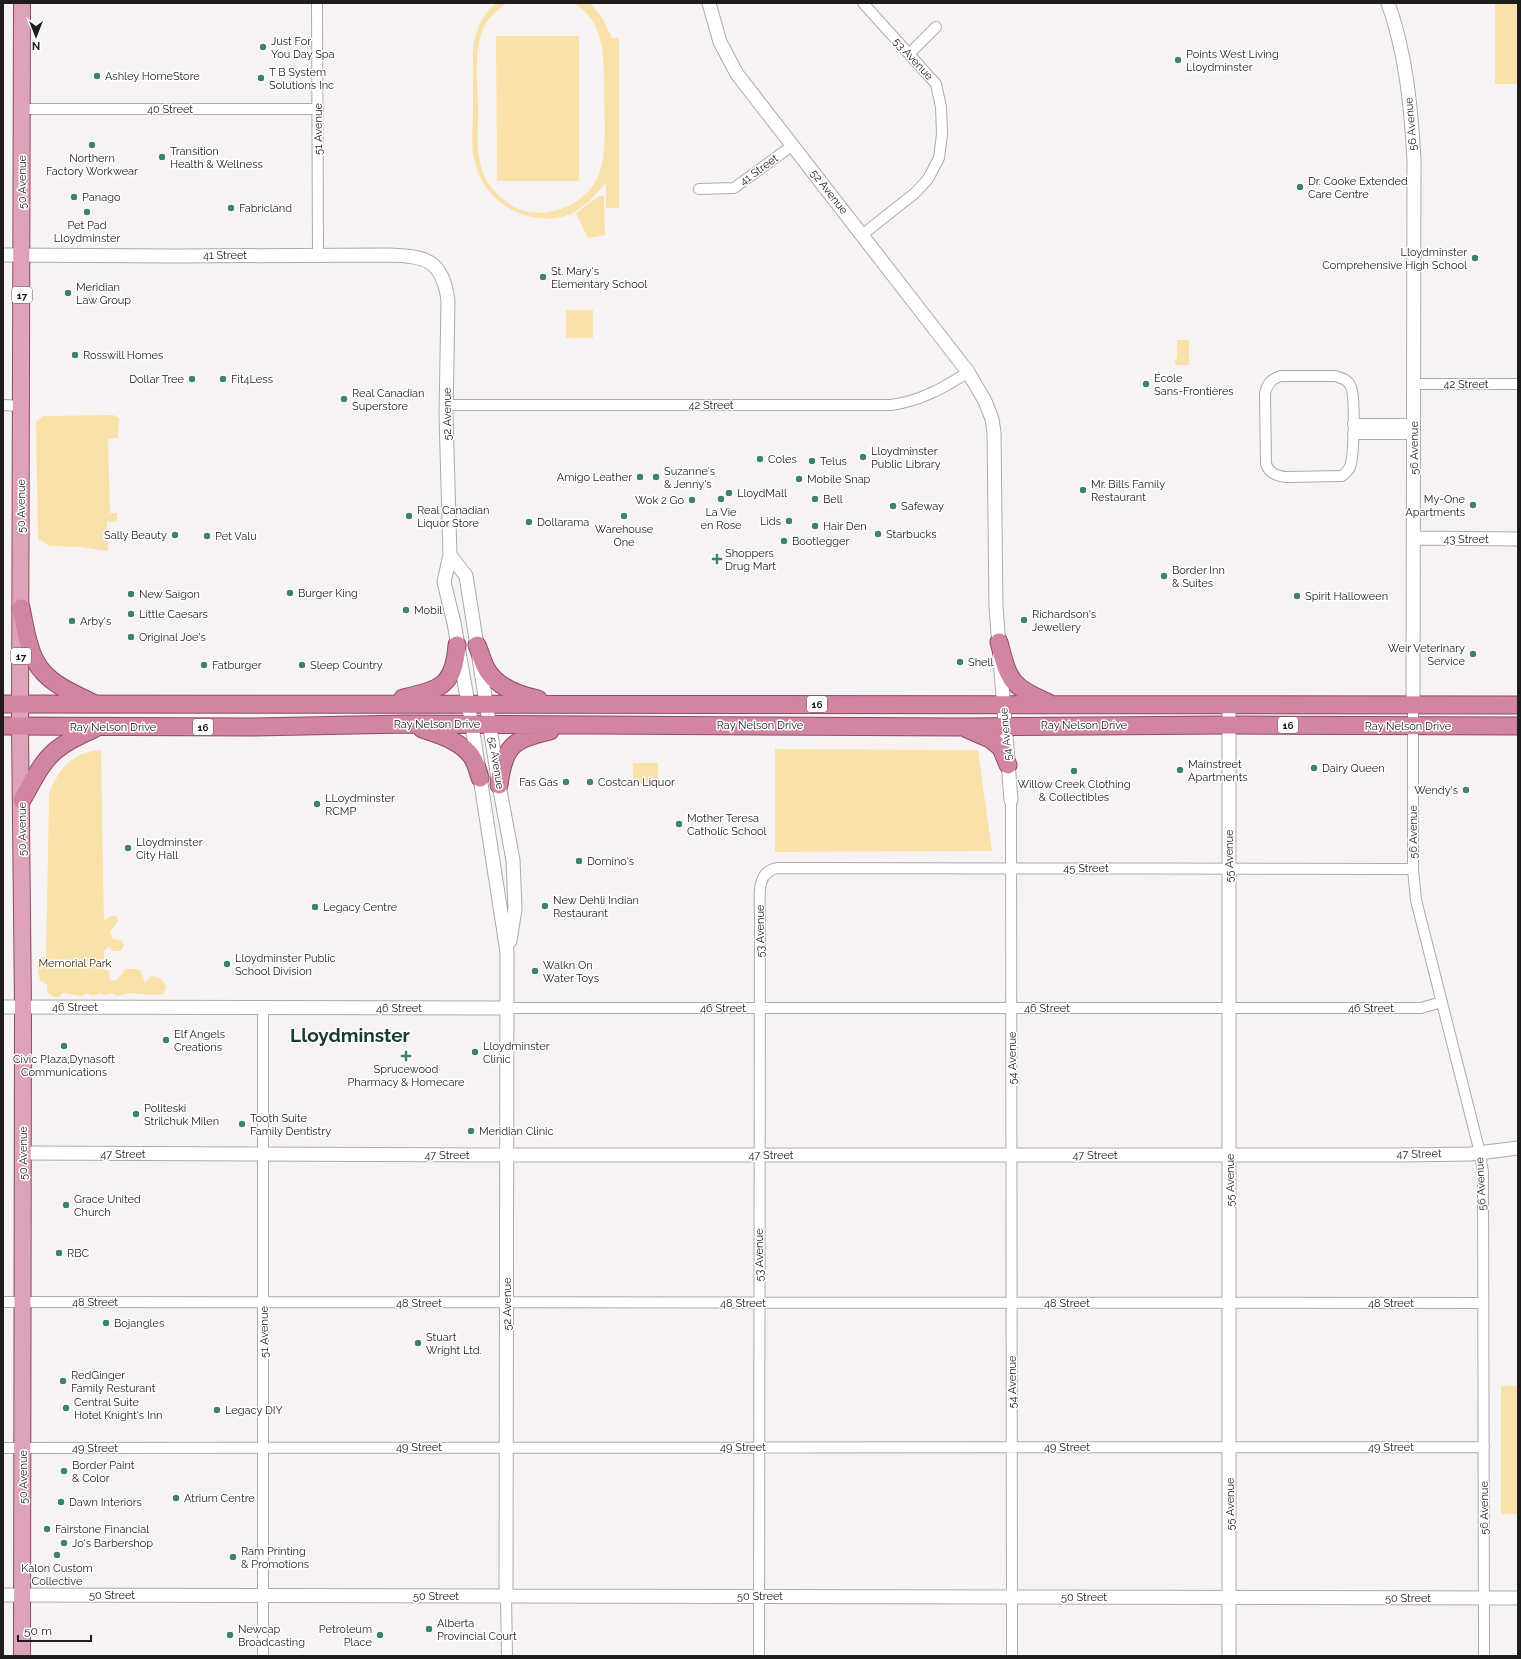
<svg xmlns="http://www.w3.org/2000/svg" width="1521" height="1659" font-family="Raleway,sans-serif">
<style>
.green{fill:#f9e2aa}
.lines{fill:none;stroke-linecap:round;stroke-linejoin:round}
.minor-casing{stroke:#afaaa9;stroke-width:12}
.tertiary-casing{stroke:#afaaa9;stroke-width:15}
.primary-casing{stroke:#8b4c65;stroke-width:18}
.trunk-casing{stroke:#8b4c65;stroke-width:19}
.minor{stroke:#fff;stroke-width:10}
.tertiary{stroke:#fff;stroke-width:13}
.primary{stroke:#dda3ba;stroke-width:16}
.trunk{stroke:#d284a3;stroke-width:17}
.poi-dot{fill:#3d8176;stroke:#fff;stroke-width:1.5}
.labels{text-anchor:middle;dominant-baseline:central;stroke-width:3;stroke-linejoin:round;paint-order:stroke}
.shield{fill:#fff;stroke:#626060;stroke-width:1}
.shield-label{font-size:10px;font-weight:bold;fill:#1e1c1c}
.poi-label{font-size:11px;fill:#1e1c1c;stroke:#fff;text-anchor:start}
.street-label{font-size:11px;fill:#1e1c1c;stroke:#fff}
.park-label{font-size:11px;fill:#392b03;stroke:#fff}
.town-label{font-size:19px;font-weight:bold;fill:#193934;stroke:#fff}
</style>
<rect width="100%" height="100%" fill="#f8f3f3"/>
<!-- green -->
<path class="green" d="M 496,3 L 507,3 C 498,10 489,16 484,27 C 473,50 478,85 478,111 C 478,124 477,139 478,153 C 480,163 483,176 489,184 C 497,195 511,208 525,211 C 553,218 587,203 598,176 C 608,154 604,116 604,92 C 604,60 606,21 573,3 L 590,3 L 603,19 L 612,38 L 619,38 L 619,208 L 606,208 L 606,182 C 587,206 570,222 538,218 C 505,214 480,190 474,158 C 471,144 473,127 473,113 C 473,92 473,72 473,52 C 474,33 481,16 496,3 Z
M 1495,3 L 1518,3 L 1518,84 L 1495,84 Z
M 496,36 L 579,36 L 579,181 L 497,181 Z
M 599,196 L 604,196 L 605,235 L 588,238 L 576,213 Z
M 566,310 L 593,310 L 593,338 L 566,338 Z
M 1177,340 L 1189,340 L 1189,365 L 1175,365 L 1175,359 L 1177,358 Z
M 113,415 L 119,418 L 118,438 L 108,439 L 110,513 L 117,513 L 117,521 L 107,522 L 108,551 L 80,547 L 50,546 L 38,539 L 36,421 L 44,416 Z
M 775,749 L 978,750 L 992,851 L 775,852 Z
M 101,750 L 104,921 L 110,916 L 116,916 L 118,921 L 110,932 L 113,939 L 121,940 L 124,945 L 121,951 L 113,951 L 109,947 L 104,951 L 104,969 L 109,971 L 110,980 C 119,983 120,974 126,969 C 143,969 139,968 145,982 L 152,976 C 161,977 163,980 166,987 L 163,994 L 155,995 L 128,993 L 117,996 L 112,993 L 104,995 L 99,993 L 93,996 L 86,993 L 83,996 C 75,996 69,993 62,993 L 60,997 L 54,997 L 47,992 L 47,985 L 40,980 L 38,972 L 39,958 L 46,957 L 49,794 C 57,770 74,751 101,750 Z
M 633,763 L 658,763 L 658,783 L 633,783 Z
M 1501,1386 L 1518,1386 L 1518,1514 L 1501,1514 Z"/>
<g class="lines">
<defs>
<path id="minor" d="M 317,3 L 318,255
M 909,54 L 936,27
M 23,109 L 318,109
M 699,189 L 734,188 L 793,145
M 862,235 L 915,193 L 928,179 L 939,158 L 942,134 L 941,107 L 936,84 L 863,3
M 1281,376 L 1335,376 C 1341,378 1347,379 1350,385 C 1356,394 1354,456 1350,467 C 1348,471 1346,473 1342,476 L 1286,477 C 1276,476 1269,473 1266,464 L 1265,394 C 1267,384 1271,379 1281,376 Z
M 1414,384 L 1518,384
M 3,405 L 21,406
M 446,405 L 891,405 C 920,401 944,388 968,372
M 1353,424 L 1414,424
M 1353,434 L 1414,434
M 1413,705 L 1413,869 L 1416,900 L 1480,1153 L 1483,1172 L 1484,1656
M 1011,800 L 1012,1656
M 507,1008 L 1421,1008 L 1442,1002
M 3,1302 L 1483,1303
M 3,1448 L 1484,1447
M 506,1596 L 507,1656
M 263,1656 L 263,1008
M 759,1656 L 760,916 C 760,898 755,871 778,868 L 1413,869"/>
<path id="tertiary" d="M 709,3 L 720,42 L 737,74 L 968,372 L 985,401 L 992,419 L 994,432 L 996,607 L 1011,800
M 1388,3 C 1406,53 1411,107 1414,160 L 1413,705
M 3,255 L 176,256 L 387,255 C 425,256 443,259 448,301 L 446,415 L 450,555 L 444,582 L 454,623 L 473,732 L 507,952 L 506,1596
M 1414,538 L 1518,539
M 450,555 L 466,576 L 499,785 L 513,860 L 515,909 L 510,941
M 3,1007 L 507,1008
M 23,1153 L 493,1155 L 1403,1155 L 1470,1154 L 1518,1148
M 3,1595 L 1518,1598
M 1229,1656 L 1229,705"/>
<path id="primary" d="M 22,3 L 20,727 L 23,1007 L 22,1656"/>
<path id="trunk" d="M 21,608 C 25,626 27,646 36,662 C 47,683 73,693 93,703
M 999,642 C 1009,682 1011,686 1049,703
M 477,645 C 480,652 482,660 486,668 C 496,687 519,695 538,699
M 403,698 C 441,689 454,686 457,645
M 3,704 L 1518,705
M 3,726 L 251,727 L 406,724 L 961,727 L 1229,725 L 1518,726
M 422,729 C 440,735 461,741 472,757 C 476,763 478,771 480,778
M 967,729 L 990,739 L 1001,748 L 1008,765
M 499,785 C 504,746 513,739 550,731
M 22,800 C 32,783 40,764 55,751 C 67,741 80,735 94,729"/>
</defs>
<!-- minor casing -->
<use href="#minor" class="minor-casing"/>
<!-- tertiary casing -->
<use href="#tertiary" class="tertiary-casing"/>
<!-- primary casing -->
<use href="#primary" class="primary-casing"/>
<!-- trunk casing -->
<use href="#trunk" class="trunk-casing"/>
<!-- minor -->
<use href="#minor" class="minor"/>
<!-- tertiary -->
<use href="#tertiary" class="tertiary"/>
<!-- primary -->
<use href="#primary" class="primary"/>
<!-- trunk -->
<use href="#trunk" class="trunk"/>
</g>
<!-- markers -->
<g class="poi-dot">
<circle cx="263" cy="47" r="4"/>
<circle cx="1178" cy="60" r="4"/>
<circle cx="97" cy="76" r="4"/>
<circle cx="261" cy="78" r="4"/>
<circle cx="92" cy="145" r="4"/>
<circle cx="162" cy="157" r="4"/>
<circle cx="1300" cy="187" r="4"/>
<circle cx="74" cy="197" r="4"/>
<circle cx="231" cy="208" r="4"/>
<circle cx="87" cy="212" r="4"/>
<circle cx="1475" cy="258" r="4"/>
<circle cx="543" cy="277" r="4"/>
<circle cx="68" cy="293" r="4"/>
<circle cx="75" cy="355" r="4"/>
<circle cx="192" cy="379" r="4"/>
<circle cx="223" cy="379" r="4"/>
<circle cx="1146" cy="384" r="4"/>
<circle cx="344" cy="399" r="4"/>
<circle cx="863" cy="457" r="4"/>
<circle cx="760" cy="459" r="4"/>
<circle cx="812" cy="461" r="4"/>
<circle cx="640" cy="477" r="4"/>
<circle cx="656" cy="477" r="4"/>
<circle cx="799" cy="479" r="4"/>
<circle cx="1083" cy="490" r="4"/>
<circle cx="729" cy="493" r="4"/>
<circle cx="721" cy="499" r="4"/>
<circle cx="815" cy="499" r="4"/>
<circle cx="692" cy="500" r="4"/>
<circle cx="1473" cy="505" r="4"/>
<circle cx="893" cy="506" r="4"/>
<circle cx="409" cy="516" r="4"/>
<circle cx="624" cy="516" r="4"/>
<circle cx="789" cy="521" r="4"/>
<circle cx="529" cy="522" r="4"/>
<circle cx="815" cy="526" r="4"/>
<circle cx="878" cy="534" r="4"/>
<circle cx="175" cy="535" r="4"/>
<circle cx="207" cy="536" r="4"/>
<circle cx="784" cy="541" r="4"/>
<path d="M715 553h4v4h4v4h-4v4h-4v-4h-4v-4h4z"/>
<circle cx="1164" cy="576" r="4"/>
<circle cx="290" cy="593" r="4"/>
<circle cx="131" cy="594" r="4"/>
<circle cx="1297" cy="596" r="4"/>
<circle cx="406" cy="610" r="4"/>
<circle cx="131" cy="614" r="4"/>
<circle cx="1024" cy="620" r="4"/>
<circle cx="72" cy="621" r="4"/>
<circle cx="131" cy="637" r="4"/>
<circle cx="1473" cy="654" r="4"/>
<circle cx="960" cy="662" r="4"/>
<circle cx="204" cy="665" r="4"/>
<circle cx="302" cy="665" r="4"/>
<circle cx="1314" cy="768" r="4"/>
<circle cx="1180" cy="770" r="4"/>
<circle cx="1074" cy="771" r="4"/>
<circle cx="566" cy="782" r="4"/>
<circle cx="590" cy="782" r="4"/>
<circle cx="1466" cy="790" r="4"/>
<circle cx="317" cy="804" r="4"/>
<circle cx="679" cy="824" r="4"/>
<circle cx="128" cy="848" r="4"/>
<circle cx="579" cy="861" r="4"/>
<circle cx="545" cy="906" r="4"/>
<circle cx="315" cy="907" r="4"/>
<circle cx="227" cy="964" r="4"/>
<circle cx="535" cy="971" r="4"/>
<circle cx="166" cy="1040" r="4"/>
<circle cx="64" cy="1046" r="4"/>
<circle cx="475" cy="1052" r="4"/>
<path d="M404 1050h4v4h4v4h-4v4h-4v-4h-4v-4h4z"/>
<circle cx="136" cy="1114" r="4"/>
<circle cx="242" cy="1124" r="4"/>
<circle cx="471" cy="1131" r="4"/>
<circle cx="66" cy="1205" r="4"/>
<circle cx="59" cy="1253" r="4"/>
<circle cx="106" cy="1323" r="4"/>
<circle cx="418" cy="1343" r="4"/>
<circle cx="63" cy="1381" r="4"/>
<circle cx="66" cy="1408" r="4"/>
<circle cx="217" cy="1410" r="4"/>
<circle cx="64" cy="1471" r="4"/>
<circle cx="176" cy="1498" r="4"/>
<circle cx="61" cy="1502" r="4"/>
<circle cx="47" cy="1529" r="4"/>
<circle cx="64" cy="1543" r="4"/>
<circle cx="57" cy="1555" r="4"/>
<circle cx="233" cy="1557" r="4"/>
<circle cx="429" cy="1629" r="4"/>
<circle cx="230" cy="1635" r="4"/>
<circle cx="380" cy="1635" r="4"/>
</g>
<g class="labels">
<!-- shield labels -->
<g class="shield">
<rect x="12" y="287" width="20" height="16" rx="3"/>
<rect x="11" y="648" width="20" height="16" rx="3"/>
<rect x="807" y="696" width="20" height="16" rx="3"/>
<rect x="1278" y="717" width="20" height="16" rx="3"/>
<rect x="193" y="719" width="20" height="16" rx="3"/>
</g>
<g class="shield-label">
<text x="22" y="295">17</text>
<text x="21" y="656">17</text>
<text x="817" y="704">16</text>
<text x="1288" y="725">16</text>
<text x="203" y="727">16</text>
</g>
<!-- poi labels -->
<g class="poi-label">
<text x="271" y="41">Just For<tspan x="271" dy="13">You Day Spa</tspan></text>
<text x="1186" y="54">Points West Living<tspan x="1186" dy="13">Lloydminster</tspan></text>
<text x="269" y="72">T B System<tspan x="269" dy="13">Solutions Inc</tspan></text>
<text x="105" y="76">Ashley HomeStore</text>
<text x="170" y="151">Transition<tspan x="170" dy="13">Health &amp; Wellness</tspan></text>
<text x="92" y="158" text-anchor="middle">Northern<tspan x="92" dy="13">Factory Workwear</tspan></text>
<text x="1308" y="181">Dr. Cooke Extended<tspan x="1308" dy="13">Care Centre</tspan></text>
<text x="82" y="197">Panago</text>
<text x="239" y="208">Fabricland</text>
<text x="87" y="225" text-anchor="middle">Pet Pad<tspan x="87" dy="13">Lloydminster</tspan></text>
<text x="1467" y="252" text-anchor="end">Lloydminster<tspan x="1467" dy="13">Comprehensive High School</tspan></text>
<text x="551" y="271">St. Mary's<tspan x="551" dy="13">Elementary School</tspan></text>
<text x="76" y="287">Meridian<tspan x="76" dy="13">Law Group</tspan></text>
<text x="83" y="355">Rosswill Homes</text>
<text x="1154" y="378">École<tspan x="1154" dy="13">Sans-Frontières</tspan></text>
<text x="184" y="379" text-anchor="end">Dollar Tree</text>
<text x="231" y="379">Fit4Less</text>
<text x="352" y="393">Real Canadian<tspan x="352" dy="13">Superstore</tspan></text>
<text x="871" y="451">Lloydminster<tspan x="871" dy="13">Public Library</tspan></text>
<text x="768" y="459">Coles</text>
<text x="820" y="461">Telus</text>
<text x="664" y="471">Suzanne's<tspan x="664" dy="13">&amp; Jenny's</tspan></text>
<text x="632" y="477" text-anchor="end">Amigo Leather</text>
<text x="807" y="479">Mobile Snap</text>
<text x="1091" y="484">Mr. Bills Family<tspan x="1091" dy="13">Restaurant</tspan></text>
<text x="737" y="493">LloydMall</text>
<text x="823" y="499">Bell</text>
<text x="1465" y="499" text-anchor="end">My-One<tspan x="1465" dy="13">Apartments</tspan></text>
<text x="684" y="500" text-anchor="end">Wok 2 Go</text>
<text x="901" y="506">Safeway</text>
<text x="417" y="510">Real Canadian<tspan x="417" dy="13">Liquor Store</tspan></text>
<text x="721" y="512" text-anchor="middle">La Vie<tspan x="721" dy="13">en Rose</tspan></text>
<text x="781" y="521" text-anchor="end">Lids</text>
<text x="537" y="522">Dollarama</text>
<text x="823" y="526">Hair Den</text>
<text x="624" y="529" text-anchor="middle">Warehouse<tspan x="624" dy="13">One</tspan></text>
<text x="886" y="534">Starbucks</text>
<text x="167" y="535" text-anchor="end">Sally Beauty</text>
<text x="215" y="536">Pet Valu</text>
<text x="792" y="541">Bootlegger</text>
<text x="725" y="553">Shoppers<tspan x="725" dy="13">Drug Mart</tspan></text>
<text x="1172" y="570">Border Inn<tspan x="1172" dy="13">&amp; Suites</tspan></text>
<text x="298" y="593">Burger King</text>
<text x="139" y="594">New Saigon</text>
<text x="1305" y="596">Spirit Halloween</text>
<text x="414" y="610">Mobil</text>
<text x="139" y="614">Little Caesars</text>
<text x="1032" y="614">Richardson's<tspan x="1032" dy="13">Jewellery</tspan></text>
<text x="80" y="621">Arby's</text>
<text x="139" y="637">Original Joe's</text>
<text x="1465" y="648" text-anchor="end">Weir Veterinary<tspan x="1465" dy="13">Service</tspan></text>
<text x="968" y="662">Shell</text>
<text x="212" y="665">Fatburger</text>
<text x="310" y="665">Sleep Country</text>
<text x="1188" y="764">Mainstreet<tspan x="1188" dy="13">Apartments</tspan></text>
<text x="1322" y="768">Dairy Queen</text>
<text x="558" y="782" text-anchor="end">Fas Gas</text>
<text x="598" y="782">Costcan Liquor</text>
<text x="1074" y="784" text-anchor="middle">Willow Creek Clothing<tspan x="1074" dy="13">&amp; Collectibles</tspan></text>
<text x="1458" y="790" text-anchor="end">Wendy's</text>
<text x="325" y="798">LLoydminster<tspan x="325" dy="13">RCMP</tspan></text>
<text x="687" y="818">Mother Teresa<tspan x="687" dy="13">Catholic School</tspan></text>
<text x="136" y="842">Lloydminster<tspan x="136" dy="13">City Hall</tspan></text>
<text x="587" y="861">Domino's</text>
<text x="553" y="900">New Dehli Indian<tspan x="553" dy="13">Restaurant</tspan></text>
<text x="323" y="907">Legacy Centre</text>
<text x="235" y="958">Lloydminster Public<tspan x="235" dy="13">School Division</tspan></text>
<text x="543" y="965">Walkn On<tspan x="543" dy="13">Water Toys</tspan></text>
<text x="174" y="1034">Elf Angels<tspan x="174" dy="13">Creations</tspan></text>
<text x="483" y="1046">Lloydminster<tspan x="483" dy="13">Clinic</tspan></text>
<text x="64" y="1059" text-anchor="middle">Civic Plaza;Dynasoft<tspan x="64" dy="13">Communications</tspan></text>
<text x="406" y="1069" text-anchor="middle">Sprucewood<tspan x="406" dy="13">Pharmacy &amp; Homecare</tspan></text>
<text x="144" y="1108">Politeski<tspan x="144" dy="13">Strilchuk Milen</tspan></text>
<text x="250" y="1118">Tooth Suite<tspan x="250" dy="13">Family Dentistry</tspan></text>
<text x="479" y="1131">Meridian Clinic</text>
<text x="74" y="1199">Grace United<tspan x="74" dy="13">Church</tspan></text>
<text x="67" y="1253">RBC</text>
<text x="114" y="1323">Bojangles</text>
<text x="426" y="1337">Stuart<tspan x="426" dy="13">Wright Ltd.</tspan></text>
<text x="71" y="1375">RedGinger<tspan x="71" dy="13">Family Resturant</tspan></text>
<text x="74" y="1402">Central Suite<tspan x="74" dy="13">Hotel Knight's Inn</tspan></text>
<text x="225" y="1410">Legacy DIY</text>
<text x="72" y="1465">Border Paint<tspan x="72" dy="13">&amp; Color</tspan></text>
<text x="184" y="1498">Atrium Centre</text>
<text x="69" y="1502">Dawn Interiors</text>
<text x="55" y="1529">Fairstone Financial</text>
<text x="72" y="1543">Jo's Barbershop</text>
<text x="241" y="1551">Ram Printing<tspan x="241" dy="13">&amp; Promotions</tspan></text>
<text x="57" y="1568" text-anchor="middle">Kalon Custom<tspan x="57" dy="13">Collective</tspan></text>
<text x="437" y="1623">Alberta<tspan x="437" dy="13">Provincial Court</tspan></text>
<text x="238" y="1629">Newcap<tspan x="238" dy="13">Broadcasting</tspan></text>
<text x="372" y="1629" text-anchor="end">Petroleum<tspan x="372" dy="13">Place</tspan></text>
</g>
<!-- street labels -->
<g class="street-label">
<text transform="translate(913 59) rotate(47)">53 Avenue</text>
<text x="170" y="109">40 Street</text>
<text transform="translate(1411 124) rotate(-95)">56 Avenue</text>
<text transform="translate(318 129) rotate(-90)">51 Avenue</text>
<text transform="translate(759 170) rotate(-36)">41 Street</text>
<text transform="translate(22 182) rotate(-90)">50 Avenue</text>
<text transform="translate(829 192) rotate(52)">52 Avenue</text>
<text x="225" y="255">41 Street</text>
<text x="1466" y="384">42 Street</text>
<text x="711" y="405">42 Street</text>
<text transform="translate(447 414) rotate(-90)">52 Avenue</text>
<text transform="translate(1414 448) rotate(-90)">56 Avenue</text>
<text transform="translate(21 506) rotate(-90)">50 Avenue</text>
<text x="1466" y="539">43 Street</text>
<text x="437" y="724">Ray Nelson Drive</text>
<text x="760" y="725">Ray Nelson Drive</text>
<text x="1084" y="725">Ray Nelson Drive</text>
<text x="1408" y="726">Ray Nelson Drive</text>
<text x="113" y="727">Ray Nelson Drive</text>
<text transform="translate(1006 734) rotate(-95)">54 Avenue</text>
<text transform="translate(496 763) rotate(81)">52 Avenue</text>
<text transform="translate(22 829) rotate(-90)">50 Avenue</text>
<text transform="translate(1413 832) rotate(-90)">56 Avenue</text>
<text transform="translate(1229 856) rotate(-90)">55 Avenue</text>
<text x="1086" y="868">45 Street</text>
<text transform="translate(760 931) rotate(-90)">53 Avenue</text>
<text x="75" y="1007">46 Street</text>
<text x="399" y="1008">46 Street</text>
<text x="723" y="1008">46 Street</text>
<text x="1047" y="1008">46 Street</text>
<text x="1371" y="1008">46 Street</text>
<text transform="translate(1012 1058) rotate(-90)">54 Avenue</text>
<text transform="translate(23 1153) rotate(-90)">50 Avenue</text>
<text x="123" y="1154">47 Street</text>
<text transform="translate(1419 1154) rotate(-1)">47 Street</text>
<text x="447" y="1155">47 Street</text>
<text x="771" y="1155">47 Street</text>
<text x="1095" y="1155">47 Street</text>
<text transform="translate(1230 1180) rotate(-90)">55 Avenue</text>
<text transform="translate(1481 1184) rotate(-93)">56 Avenue</text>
<text transform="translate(759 1255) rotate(-90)">53 Avenue</text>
<text x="95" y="1302">48 Street</text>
<text x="419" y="1303">48 Street</text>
<text x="743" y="1303">48 Street</text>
<text x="1067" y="1303">48 Street</text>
<text x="1391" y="1303">48 Street</text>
<text transform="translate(507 1304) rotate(-90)">52 Avenue</text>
<text transform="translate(264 1332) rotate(-90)">51 Avenue</text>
<text transform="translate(1012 1382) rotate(-90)">54 Avenue</text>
<text x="419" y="1447">49 Street</text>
<text x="743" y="1447">49 Street</text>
<text x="1067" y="1447">49 Street</text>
<text x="1391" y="1447">49 Street</text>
<text x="95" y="1448">49 Street</text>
<text transform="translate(23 1477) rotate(-90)">50 Avenue</text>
<text transform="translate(1230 1504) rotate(-90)">55 Avenue</text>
<text transform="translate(1484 1508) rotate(-90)">56 Avenue</text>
<text x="112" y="1595">50 Street</text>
<text x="436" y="1596">50 Street</text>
<text x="760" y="1596">50 Street</text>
<text x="1084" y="1597">50 Street</text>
<text x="1408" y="1598">50 Street</text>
</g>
<!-- park labels -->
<g class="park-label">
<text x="75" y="963">Memorial Park</text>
</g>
<!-- town labels -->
<g class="town-label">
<text x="350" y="1035">Lloydminster</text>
</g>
</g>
<!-- border -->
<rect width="1521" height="1659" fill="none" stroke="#1e1c1c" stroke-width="8"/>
<!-- north arrow -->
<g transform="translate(36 36) rotate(180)" stroke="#ffffff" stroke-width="3" paint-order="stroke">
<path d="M0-3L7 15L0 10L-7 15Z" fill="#1e1c1c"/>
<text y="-6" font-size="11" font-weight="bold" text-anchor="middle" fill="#1e1c1c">N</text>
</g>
<!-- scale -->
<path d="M18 1635v6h73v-6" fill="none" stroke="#1e1c1c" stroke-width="2"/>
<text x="24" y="1635" font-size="12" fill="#1e1c1c" stroke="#ffffff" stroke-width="3" paint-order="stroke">50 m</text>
</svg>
